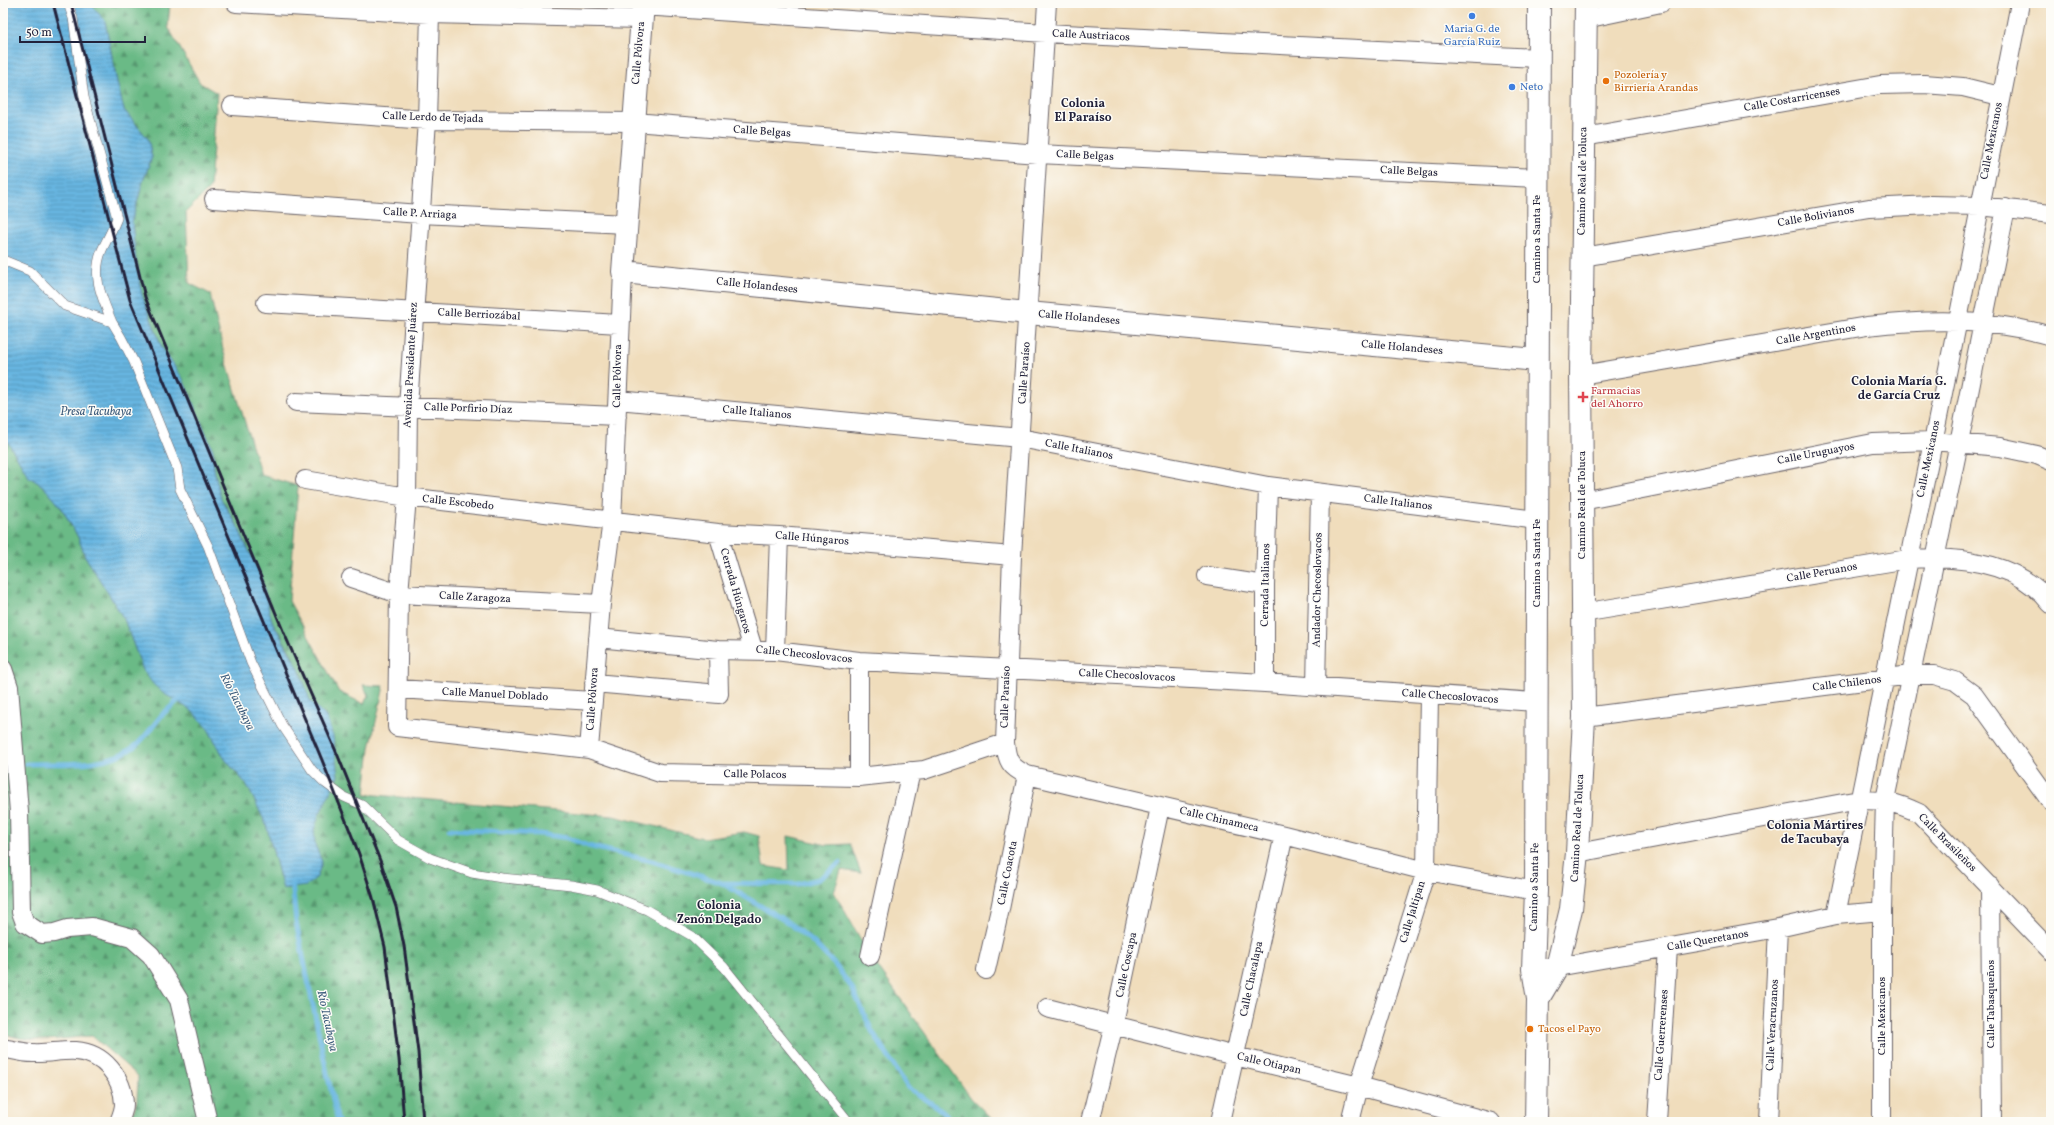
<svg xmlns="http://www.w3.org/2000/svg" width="2054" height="1125" font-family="Vollkorn,serif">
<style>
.forest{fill:url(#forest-firs);stroke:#466e60}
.water{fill:url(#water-rules);stroke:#446c8e}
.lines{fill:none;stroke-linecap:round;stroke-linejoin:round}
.stream{stroke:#67b6e1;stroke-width:5}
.lane-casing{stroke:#6a6368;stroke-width:10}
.street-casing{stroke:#6a6368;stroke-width:20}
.secondary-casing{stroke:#6a6368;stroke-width:24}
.lane{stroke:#fff;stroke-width:9}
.street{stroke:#fff;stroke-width:18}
.secondary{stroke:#fff;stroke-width:22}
.rail{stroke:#22223b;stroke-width:3}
.shop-dot{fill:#3f7fe0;stroke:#fdfcf7;stroke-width:1.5}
.food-dot{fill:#e8710a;stroke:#fdfcf7;stroke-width:1.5}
.health-dot{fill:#e0444e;stroke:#fdfcf7;stroke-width:1.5}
.labels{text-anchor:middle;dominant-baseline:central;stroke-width:3;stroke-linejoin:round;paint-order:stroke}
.shop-label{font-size:11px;fill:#366cbe;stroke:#fdfcf7}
.street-label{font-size:11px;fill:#22223b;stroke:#fdfcf7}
.food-label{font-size:11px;fill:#c56008;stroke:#fdfcf7;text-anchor:start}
.health-label{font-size:11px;fill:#be3a42;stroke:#fdfcf7;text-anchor:start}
.neighbourhood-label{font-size:12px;font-weight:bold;fill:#22223b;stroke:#fdfcf7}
.water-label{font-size:12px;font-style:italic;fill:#3e5d7d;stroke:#fdfcf7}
</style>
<defs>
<pattern id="forest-firs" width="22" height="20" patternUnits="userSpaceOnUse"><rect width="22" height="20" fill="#6aba86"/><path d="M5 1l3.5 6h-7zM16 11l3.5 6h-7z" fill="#57976f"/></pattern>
<pattern id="water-rules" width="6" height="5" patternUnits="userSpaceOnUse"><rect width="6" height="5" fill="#67b6e1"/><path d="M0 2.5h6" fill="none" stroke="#5494b8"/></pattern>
</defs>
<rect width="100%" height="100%" fill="#fdfcf7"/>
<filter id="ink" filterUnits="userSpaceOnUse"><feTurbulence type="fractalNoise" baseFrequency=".025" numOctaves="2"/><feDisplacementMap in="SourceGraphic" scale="8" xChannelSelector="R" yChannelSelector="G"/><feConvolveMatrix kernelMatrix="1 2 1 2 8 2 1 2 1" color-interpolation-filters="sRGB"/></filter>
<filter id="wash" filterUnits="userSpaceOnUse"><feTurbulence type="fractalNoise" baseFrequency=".012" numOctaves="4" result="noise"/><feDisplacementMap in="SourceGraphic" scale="16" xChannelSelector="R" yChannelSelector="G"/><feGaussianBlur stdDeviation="0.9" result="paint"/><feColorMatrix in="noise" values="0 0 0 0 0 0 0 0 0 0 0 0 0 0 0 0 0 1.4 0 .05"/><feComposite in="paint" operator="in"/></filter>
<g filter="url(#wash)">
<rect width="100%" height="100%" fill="#f0ddbc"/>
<!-- forest -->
<path class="forest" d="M 90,3 L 170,3 L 168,27 L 200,83 L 217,93 L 210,188 L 186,212 L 189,283 L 210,294 L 224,353 L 261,475 L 298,486 L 289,601 L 339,692 L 364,704 L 368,695 L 363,685 L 384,686 L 370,748 L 365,794 L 613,816 L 703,838 L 744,832 L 759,836 L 763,866 L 789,870 L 788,836 L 827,845 L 850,844 L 861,873 L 841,870 L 834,892 L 870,956 L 971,1098 L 995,1122 L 131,1122 L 137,1100 L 138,1076 L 92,1036 C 63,1038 31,1045 3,1033 L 3,434 L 29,477 L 43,486 L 61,507 L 78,537 L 85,556 L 124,619 L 143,670 L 178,701 L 191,710 L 207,727 L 225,759 L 247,785 L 266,824 L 283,889 L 317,877 L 322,862 L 315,845 L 314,830 L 319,815 L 338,776 L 326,717 L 310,701 L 291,653 L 272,621 L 252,556 L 245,544 L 239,528 L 221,499 L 214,469 L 213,450 L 183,379 L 162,348 L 142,295 L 136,261 L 132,222 L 143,181 L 152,157 L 148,139 L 124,110 L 117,82 L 105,21 Z"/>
<!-- water -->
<path class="water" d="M 3,3 L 90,3 L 105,21 L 117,82 L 124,110 L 148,139 L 152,157 L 143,181 L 132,222 L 136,261 L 142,295 L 162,348 L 183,379 L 213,450 L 214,469 L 221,499 L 239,529 L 245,544 L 252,556 L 260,575 L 272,621 L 299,669 L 310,701 L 326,717 L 333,736 L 338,776 L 319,815 L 314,830 L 315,845 L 322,862 L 317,877 L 306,886 L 283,889 L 266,824 L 247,785 L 225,759 L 207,727 L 191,710 L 163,693 L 153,684 L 143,670 L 124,619 L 85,556 L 78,537 L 61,507 L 43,486 L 29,477 L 3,434 Z"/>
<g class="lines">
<!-- stream -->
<path class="stream" d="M 26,764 C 60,763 105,768 134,747 C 146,738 152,726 162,715 C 168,709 176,703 182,696
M 449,829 L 540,834 L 568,838 L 588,846 L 652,861 L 722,883 L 789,923 L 813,942 L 835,965 L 852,988 L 872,1031 L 908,1088 L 936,1106 L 955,1122
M 292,882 L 296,922 L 325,1064 L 338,1122
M 724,883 L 798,884 L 819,879 L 840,863"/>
</g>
</g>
<g filter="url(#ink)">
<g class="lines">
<defs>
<path id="lane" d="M 3,3 L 5,3
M 68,3 L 73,18 L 84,97 L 117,218 C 113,229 107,239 102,250 C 91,276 102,298 112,322
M 3,260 L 30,271 L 65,306 L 112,322 L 121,337 L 134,362 L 177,468 L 180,489 L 208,546 L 251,663 L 282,725 L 312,770 L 325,783 L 344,797 L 362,805 L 398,840 L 430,858 L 472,873 L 502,878 L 571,885 L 597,890 L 647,910 L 692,936 L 724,967 L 849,1122"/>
<path id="street" d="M 236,3 L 430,14 L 642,19
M 427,3 L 430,14 L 427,120 L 408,407 L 407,497 L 399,594 L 397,727 L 589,749 L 660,773 L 859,777 L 924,770 L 1005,743
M 1047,3 L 1012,556 L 1005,743 C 1007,761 1010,767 1027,775 L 1284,835 L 1426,871 L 1536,891
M 643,6 L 1045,33 L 1538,58
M 1585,19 L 1661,3
M 232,106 L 427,120 L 634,122 L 1038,154 L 1537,178
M 1584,137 L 1880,85 L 1924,84 L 1963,87 L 2000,96
M 214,199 L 420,214 L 626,224
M 1583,257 L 1869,208 L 1931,205 L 1980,206 L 2051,214
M 266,303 L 619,324
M 1581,375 L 1867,326 C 1931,319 1988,318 2051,336
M 618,400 L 1020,438 L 1268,486 L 1537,520
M 296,402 L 617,416
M 305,480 L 407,497 L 718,533 L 779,536 L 1012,556
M 1582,501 L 1873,443 L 1933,441 L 2000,447 L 2037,455 L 2051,461
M 718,533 L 753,649
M 1207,576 L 1265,585
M 351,578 L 399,594 L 601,604
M 1582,613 L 1908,559 C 1957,556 2018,561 2051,604
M 598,638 L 718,650 L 775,651 L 859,661 L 1265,683 L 1536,702
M 775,651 L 779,536
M 859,661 L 859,777
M 3,669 L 9,687 L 19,812 L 21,912 L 25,923 L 42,934 L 54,933 L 67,929 L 92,927 L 132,938 L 151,955 L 179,1000 L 208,1122
M 594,683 L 719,694 L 718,650
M 1265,683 L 1265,585 L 1268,486
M 1316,686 L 1320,493
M 398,689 L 593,701
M 1584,717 L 1911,675 L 1934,675 L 1955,681 L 1974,695 L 2051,802
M 589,749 L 601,604 L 612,520 L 623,272
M 1577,853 L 1859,800 C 1885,800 1895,802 1919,813 L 2051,951
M 1990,886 L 1992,1122
M 1836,915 L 1958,320 L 2020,3
M 870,956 L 911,771
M 1544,968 L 1557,967 L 1778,928 L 1836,915 L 1882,911
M 986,970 L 1000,909 L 1027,775
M 1047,1008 L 1235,1056 L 1359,1086 L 1491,1122
M 3,1048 C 13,1050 23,1053 33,1053 C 47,1054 61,1050 76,1051 C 104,1053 123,1078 124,1104 C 124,1110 121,1117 119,1122
M 1090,1122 L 1114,1024 L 1160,807
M 1220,1122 L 1284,835
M 1350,1122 L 1359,1086 L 1426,871 L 1429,696
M 1657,1122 L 1668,948
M 1769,1122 L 1778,928
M 1882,1122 L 1882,911 L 1885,800 L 1959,443 L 2006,208"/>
<path id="secondary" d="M 643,3 L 623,272 L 1028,313 L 1537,360
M 1538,999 L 1557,967 L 1571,909 L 1577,853 L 1584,717 L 1581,375 L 1586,3
M 1536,1122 L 1538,999 L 1533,969 L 1536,891 L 1539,3"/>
</defs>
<!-- lane casing -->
<use href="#lane" class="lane-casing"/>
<!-- street casing -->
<use href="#street" class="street-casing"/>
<!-- secondary casing -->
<use href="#secondary" class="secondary-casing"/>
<!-- lane -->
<use href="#lane" class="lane"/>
<!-- street -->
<use href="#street" class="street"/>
<!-- secondary -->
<use href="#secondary" class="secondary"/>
<!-- rail -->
<path class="rail" d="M 53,3 L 130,300 L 322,760 L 359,854 L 373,898 L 385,947 L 399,1059 L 404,1122
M 71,3 L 145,297 L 284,633 L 338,756 L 381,863 L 396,907 L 404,946 L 418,1052 L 423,1122"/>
</g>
</g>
<!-- markers -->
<g class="shop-dot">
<circle cx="1472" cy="16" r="4"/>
<circle cx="1512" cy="87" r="4"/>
</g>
<g class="food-dot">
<circle cx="1606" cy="81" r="4"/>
<circle cx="1530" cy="1029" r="4"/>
</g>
<path class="health-dot" d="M1581 391h4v4h4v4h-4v4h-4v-4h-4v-4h4z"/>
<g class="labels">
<!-- shop labels -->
<g class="shop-label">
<text x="1472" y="29">Maria G. de<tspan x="1472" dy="13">García Ruiz</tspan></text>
<text x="1520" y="87" text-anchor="start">Neto</text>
</g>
<!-- street labels -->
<g class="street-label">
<text transform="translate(1091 36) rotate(3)">Calle Austriacos</text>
<text transform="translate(639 53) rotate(-85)">Calle Pólvora</text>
<text transform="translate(1792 100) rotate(-10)">Calle Costarricenses</text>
<text transform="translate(433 118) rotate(2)">Calle Lerdo de Tejada</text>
<text transform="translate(762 132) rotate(4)">Calle Belgas</text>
<text transform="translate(1992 141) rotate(-79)">Calle Mexicanos</text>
<text transform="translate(1085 156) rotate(3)">Calle Belgas</text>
<text transform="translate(1409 172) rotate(3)">Calle Belgas</text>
<text transform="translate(1583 181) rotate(-89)">Camino Real de Toluca</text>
<text transform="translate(420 214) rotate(3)">Calle P. Arriaga</text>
<text transform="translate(1816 217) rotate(-10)">Calle Bolivianos</text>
<text transform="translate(1537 239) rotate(-90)">Camino a Santa Fe</text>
<text transform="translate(757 286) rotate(6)">Calle Holandeses</text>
<text transform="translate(479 315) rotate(3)">Calle Berriozábal</text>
<text transform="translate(1079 318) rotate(5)">Calle Holandeses</text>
<text transform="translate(1816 335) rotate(-10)">Calle Argentinos</text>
<text transform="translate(1402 348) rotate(5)">Calle Holandeses</text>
<text transform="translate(411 365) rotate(-87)">Avenida Presidente Juárez</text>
<text transform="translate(1025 373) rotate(-86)">Calle Paraíso</text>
<text transform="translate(618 376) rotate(-89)">Calle Pólvora</text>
<text transform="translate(468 409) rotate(2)">Calle Porfirio Díaz</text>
<text transform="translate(757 413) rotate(5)">Calle Italianos</text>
<text transform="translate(1079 450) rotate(11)">Calle Italianos</text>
<text transform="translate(1816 454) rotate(-11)">Calle Uruguayos</text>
<text transform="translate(1929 459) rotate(-78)">Calle Mexicanos</text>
<text transform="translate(458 503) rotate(6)">Calle Escobedo</text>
<text transform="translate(1398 503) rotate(7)">Calle Italianos</text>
<text transform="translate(1582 505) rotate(-90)">Camino Real de Toluca</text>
<text transform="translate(812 539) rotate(5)">Calle Húngaros</text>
<text transform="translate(1537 563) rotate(-90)">Camino a Santa Fe</text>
<text transform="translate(1822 573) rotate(-10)">Calle Peruanos</text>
<text transform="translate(1266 585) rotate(-89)">Cerrada Italianos</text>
<text transform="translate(1318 590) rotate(-89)">Andador Checoslovacos</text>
<text transform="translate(735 591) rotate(74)">Cerrada Húngaros</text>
<text transform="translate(475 598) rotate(3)">Calle Zaragoza</text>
<text transform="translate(804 655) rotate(6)">Calle Checoslovacos</text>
<text transform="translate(1127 676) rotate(3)">Calle Checoslovacos</text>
<text transform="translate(1847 684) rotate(-7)">Calle Chilenos</text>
<text transform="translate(495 695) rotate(3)">Calle Manuel Doblado</text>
<text transform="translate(1006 697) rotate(-88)">Calle Paraíso</text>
<text transform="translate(1450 697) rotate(4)">Calle Checoslovacos</text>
<text transform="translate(593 699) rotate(-86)">Calle Pólvora</text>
<text transform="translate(755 775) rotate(1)">Calle Polacos</text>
<text transform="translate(1219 820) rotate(13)">Calle Chinameca</text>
<text transform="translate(1578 828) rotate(-87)">Camino Real de Toluca</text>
<text transform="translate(1947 843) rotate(45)">Calle Brasileños</text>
<text transform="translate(1008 873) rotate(-79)">Calle Coacota</text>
<text transform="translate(1535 887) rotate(-89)">Camino a Santa Fe</text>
<text transform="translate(1413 912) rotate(-73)">Calle Jaltipan</text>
<text transform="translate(1708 941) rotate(-10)">Calle Queretanos</text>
<text transform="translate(1127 965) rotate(-78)">Calle Coscapa</text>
<text transform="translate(1252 979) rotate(-78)">Calle Chacalapa</text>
<text transform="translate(1991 1004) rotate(-90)">Calle Tabasqueños</text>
<text transform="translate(1882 1016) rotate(-90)">Calle Mexicanos</text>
<text transform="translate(1773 1025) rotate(-87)">Calle Veracruzanos</text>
<text transform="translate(1662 1035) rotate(-86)">Calle Guerrerenses</text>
<text transform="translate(1269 1064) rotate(13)">Calle Otiapan</text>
</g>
<!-- food labels -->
<g class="food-label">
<text x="1614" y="75">Pozolería y<tspan x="1614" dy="13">Birriería Arandas</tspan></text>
<text x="1538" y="1029">Tacos el Payo</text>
</g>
<!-- health labels -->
<g class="health-label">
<text x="1591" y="391">Farmacias<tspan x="1591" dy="13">del Ahorro</tspan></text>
</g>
<!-- neighbourhood labels -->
<g class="neighbourhood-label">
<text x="1083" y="104">Colonia<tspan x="1083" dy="14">El Paraíso</tspan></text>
<text x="1899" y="382">Colonia María G.<tspan x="1899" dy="14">de García Cruz</tspan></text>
<text x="1815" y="826">Colonia Mártires<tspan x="1815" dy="14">de Tacubaya</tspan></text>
<text x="719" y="906">Colonia<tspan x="719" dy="14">Zenón Delgado</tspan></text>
</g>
<!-- water labels -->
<g class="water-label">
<text x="96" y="412">Presa Tacubaya</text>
<text transform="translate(237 702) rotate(63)">Río Tacubaya</text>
<text transform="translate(327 1021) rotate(78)">Río Tacubaya</text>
</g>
</g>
<!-- margin -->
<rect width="2054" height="1125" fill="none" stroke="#fdfcf7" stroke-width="16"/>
<!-- scale -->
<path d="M20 36v6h125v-6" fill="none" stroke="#22223b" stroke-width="2"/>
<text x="26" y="36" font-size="12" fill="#22223b" stroke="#fdfcf7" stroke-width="3" paint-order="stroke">50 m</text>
</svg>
